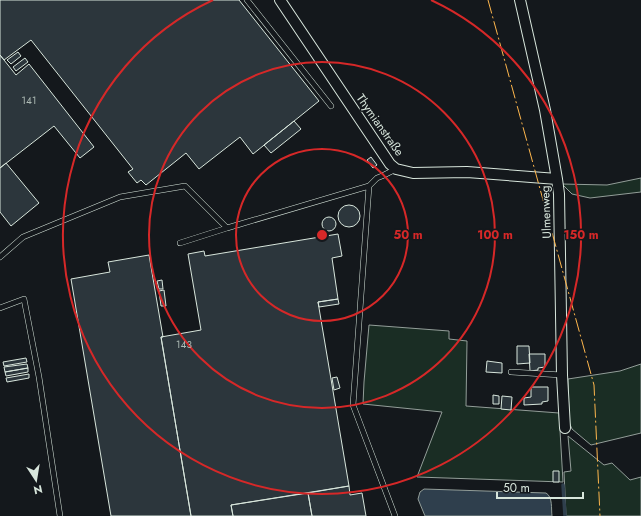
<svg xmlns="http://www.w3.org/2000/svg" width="641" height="516" font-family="Jost,sans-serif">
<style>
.green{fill:#1a2d24;stroke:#939e99}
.water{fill:#2f3f4d;stroke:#939e99}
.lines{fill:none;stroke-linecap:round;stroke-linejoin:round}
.stream{stroke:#2f3f4d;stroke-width:3.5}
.building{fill:#2c363c;stroke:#d8e6dc}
.lane-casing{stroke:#d8e6dc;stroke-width:6}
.street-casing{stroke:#d8e6dc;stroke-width:12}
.lane{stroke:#14181c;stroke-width:5}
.street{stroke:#14181c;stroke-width:10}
.power{stroke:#ffb74d;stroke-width:1;stroke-dasharray:14 3 2 3;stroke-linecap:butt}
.ring{fill:none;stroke:#d62828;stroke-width:2}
.labels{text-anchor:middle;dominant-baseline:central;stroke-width:3;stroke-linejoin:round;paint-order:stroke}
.number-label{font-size:10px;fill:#adbab4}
.street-label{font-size:12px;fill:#d8e6dc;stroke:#14181c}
.centre{fill:#d62828;stroke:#14181c;stroke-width:2}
.ring-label{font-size:12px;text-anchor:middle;font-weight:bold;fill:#d62828;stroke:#14181c;stroke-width:3;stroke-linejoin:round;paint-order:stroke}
</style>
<rect width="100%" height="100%" fill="#14181c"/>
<!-- green -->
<path class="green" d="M 641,178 L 641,192 L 590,198 L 572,194 L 562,184 L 607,185 Z
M 369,325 L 449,331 L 449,339 L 467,341 L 466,406 L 559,413 L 563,482 L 417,477 L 442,412 L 363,404 L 364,382 Z
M 641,364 L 641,433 L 591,445 L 572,429 L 569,422 L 568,379 L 620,371 Z
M 568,436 L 604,465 L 612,463 L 630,480 L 641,477 L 641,516 L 566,516 L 564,472 L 571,471 Z"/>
<!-- water -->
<path class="water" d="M 424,489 L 546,493 C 553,497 551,509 552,516 L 425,516 L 418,499 L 420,492 Z"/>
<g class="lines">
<!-- stream -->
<path class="stream" d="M 563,485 L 565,516"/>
</g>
<!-- building -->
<path class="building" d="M 0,0 L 239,0 L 319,101 L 253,154 L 240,137 L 199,169 L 186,153 L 146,185 L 141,180 L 137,183 L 128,172 L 133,169 L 31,40 L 4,60 L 0,55 Z
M 18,52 L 21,56 L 11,64 L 7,60 Z
M 0,55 L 16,75 L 29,64 L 94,147 L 80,158 L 54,126 L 0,168 Z
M 25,58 L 28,62 L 16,71 L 13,67 Z
M 294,121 L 301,129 L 271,153 L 264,145 Z
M 371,157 L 377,165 L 373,168 L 367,160 Z
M 6,163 L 39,203 L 11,226 L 0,212 L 0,168 Z
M338 216a11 11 0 1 1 22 0a11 11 0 1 1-22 0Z
M322 224a7 7 0 1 1 14 0a7 7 0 1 1-14 0Z
M 338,234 L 342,256 L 332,258 L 338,299 L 318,302 L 349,486 L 231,505 L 233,516 L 191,516 L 161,337 L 201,330 L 188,254 L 204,251 L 205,256 Z
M 149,255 L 163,337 L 161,337 L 191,516 L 111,516 L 71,279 L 110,272 L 108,262 Z
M 162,280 L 163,289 L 159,289 L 157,281 Z
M 164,290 L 166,306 L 161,306 L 159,291 Z
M 338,299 L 339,304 L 319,307 L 318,302 Z
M 517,346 L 529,346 L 530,363 L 517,364 Z
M 529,354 L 545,354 L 545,367 L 538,368 L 538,370 L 530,371 Z
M 26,358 L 27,362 L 4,366 L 3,362 Z
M 487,361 L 502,363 L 502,373 L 486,372 Z
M 27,364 L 28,368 L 5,372 L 4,367 Z
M 28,368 L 28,372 L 6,376 L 5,372 Z
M 29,374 L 29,378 L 7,382 L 6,378 Z
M 337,377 L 340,388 L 334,390 L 332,378 Z
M 531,387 L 548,387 L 548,401 L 542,402 L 542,404 L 524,405 L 524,398 L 531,397 Z
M 493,395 L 499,396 L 499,404 L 493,404 Z
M 502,396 L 512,397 L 511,410 L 501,409 Z
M 553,471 L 559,471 L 559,482 L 553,482 Z
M 349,486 L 350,495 L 362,493 L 366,516 L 312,516 L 308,493 Z
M 308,493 L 312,516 L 233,516 L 231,505 Z"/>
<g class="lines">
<defs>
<path id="lane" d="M 247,0 L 331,106
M 369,186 L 353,405 L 395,516
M 180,243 L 227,228
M 0,257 L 23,237 L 120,197 L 185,186 L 227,228 L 369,186 L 377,178 L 382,176 L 396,169
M 0,308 L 24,299 L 39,377 L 60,516
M 511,372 L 562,375"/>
<path id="street" d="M 280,0 L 390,164 L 396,169 L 413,173 L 467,172 L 557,179
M 520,0 L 545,110 L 557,179 L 559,194 L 562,375 L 565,428"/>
</defs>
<!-- lane casing -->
<use href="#lane" class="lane-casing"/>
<!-- street casing -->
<use href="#street" class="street-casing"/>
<!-- lane -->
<use href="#lane" class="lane"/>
<!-- street -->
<use href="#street" class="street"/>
<!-- power -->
<path class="power" d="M 488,0 L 594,385 L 600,516"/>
</g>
<!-- distance rings -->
<g class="ring">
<circle cx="322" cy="235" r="86"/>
<circle cx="322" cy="235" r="173"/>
<path d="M431 0A259 259 0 1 1 213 0"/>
</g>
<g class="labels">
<!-- number labels -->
<g class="number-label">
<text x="29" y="100">141</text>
<text x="184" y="344">143</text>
</g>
<!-- street labels -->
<g class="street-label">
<text transform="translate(380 125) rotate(55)">Thymianstraße</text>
<text transform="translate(546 212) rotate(-92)">Ulmenweg</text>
</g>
</g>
<circle cx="322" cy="235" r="6" class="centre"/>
<g class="ring-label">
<text x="408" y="239">50 m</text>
<text x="495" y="239">100 m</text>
<text x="581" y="239">150 m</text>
</g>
<!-- north arrow -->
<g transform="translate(36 480) rotate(168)" stroke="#14181c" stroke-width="3" paint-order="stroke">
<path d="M0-3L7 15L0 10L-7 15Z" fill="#d8e6dc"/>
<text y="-6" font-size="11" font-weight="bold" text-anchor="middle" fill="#d8e6dc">N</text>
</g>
<!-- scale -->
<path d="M497 492v6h86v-6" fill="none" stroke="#d8e6dc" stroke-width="2"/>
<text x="503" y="492" font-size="12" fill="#d8e6dc" stroke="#14181c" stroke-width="3" paint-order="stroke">50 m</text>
</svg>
